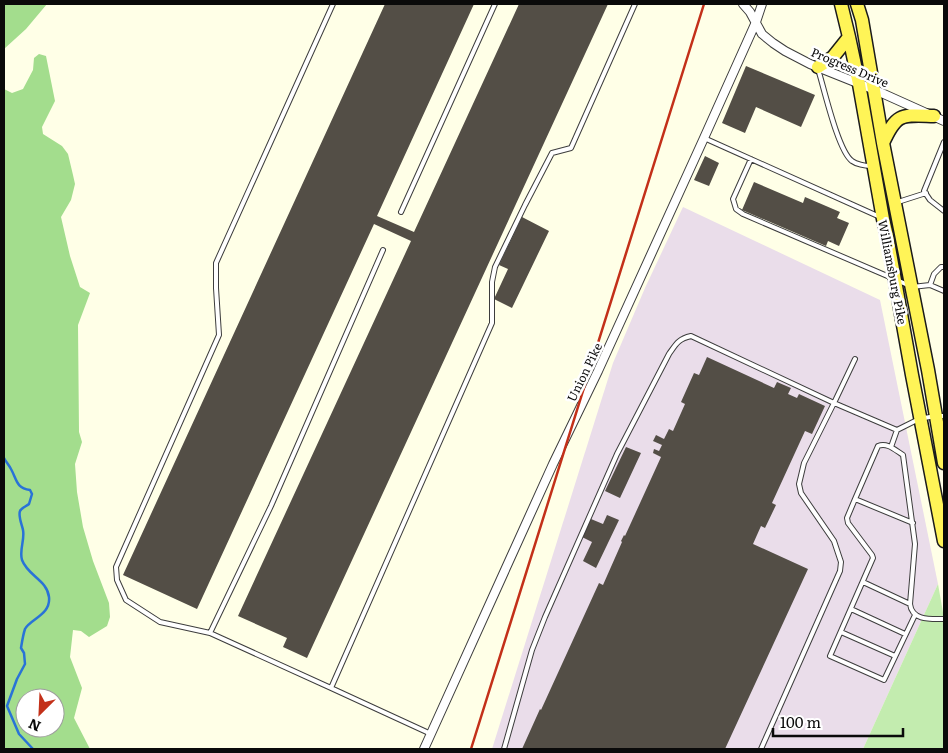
<svg xmlns="http://www.w3.org/2000/svg" width="948" height="753" font-family="Literata,serif">
<style>
.industrial{fill:#eaddea}
.green{fill:#c3ecaf}
.forest{fill:#a3dd8d;fill-rule:evenodd}
.lines{fill:none;stroke-linecap:round;stroke-linejoin:round}
.stream{stroke:#2973d7;stroke-width:2.5}
.building{fill:#534e46}
.service-casing{stroke:#3d3d3d;stroke-width:6}
.minor-casing{stroke:#3d3d3d;stroke-width:10}
.primary-casing{stroke:#1b1b1b;stroke-width:15}
.service{stroke:#fff;stroke-width:4}
.minor{stroke:#fff;stroke-width:8}
.primary{stroke:#fff457;stroke-width:12}
.rail{stroke:#c33019;stroke-width:2.5}
.labels{text-anchor:middle;dominant-baseline:central;stroke-width:5;stroke-linejoin:round;paint-order:stroke}
.street-label{font-size:12px;fill:#0a0a0a;stroke:#fff}
</style>
<rect width="100%" height="100%" fill="#ffffe7"/>
<!-- industrial -->
<path class="industrial" d="M 683,207 L 880,300 L 938,584 L 863,749 L 492,749 L 613,363 L 645,288 Z"/>
<!-- green -->
<path class="green" d="M 938,584 L 944,618 L 944,749 L 863,749 Z"/>
<!-- forest -->
<path class="forest" d="M 4,4 L 47,4 L 26,29 L 4,49 Z
M 39,54 L 46,56 L 55,101 L 42,127 L 43,134 L 62,146 L 68,154 L 73,175 L 75,184 L 71,200 L 61,217 L 70,256 L 80,287 L 90,293 L 78,325 L 79,432 L 82,442 L 75,464 L 77,492 L 83,527 L 93,561 L 109,603 L 110,617 L 107,626 L 89,637 L 81,631 L 73,630 L 70,657 L 82,688 L 74,718 L 90,749 L 4,749 L 4,89 L 12,93 L 23,89 L 33,70 L 34,58 ZM 25,698 L 55,698 L 55,728 L 25,728 Z"/>
<g class="lines">
<!-- stream -->
<path class="stream" d="M 4,458 C 6,462 9,465 11,469 C 17,480 16,488 30,490 L 32,494 L 29,504 C 27,506 21,508 20,511 C 18,516 22,525 23,530 C 25,540 19,550 22,560 C 28,576 47,580 49,597 C 51,615 30,619 25,629 C 23,635 22,642 21,648 L 24,653 L 25,664 L 17,679 L 7,706 L 19,734 L 33,749"/>
</g>
<!-- building -->
<path class="building" d="M 385,4 L 474,4 L 377,216 L 414,232 L 519,4 L 608,4 L 307,658 L 283,647 L 287,638 L 238,616 L 411,241 L 374,224 L 197,609 L 123,575 Z
M 746,66 L 815,95 L 801,127 L 756,107 L 745,133 L 722,123 Z
M 705,156 L 719,163 L 709,186 L 694,180 Z
M 754,182 L 803,203 L 805,197 L 840,212 L 837,218 L 849,223 L 839,246 L 828,241 L 826,246 L 742,210 Z
M 522,217 L 549,231 L 512,308 L 494,299 L 508,269 L 499,265 Z
M 707,357 L 774,388 L 777,382 L 791,388 L 788,394 L 797,398 L 799,394 L 825,406 L 812,434 L 805,431 L 772,503 L 776,505 L 765,528 L 761,526 L 753,544 L 808,569 L 725,749 L 522,749 L 540,709 L 541,710 L 599,583 L 603,585 L 622,542 L 621,541 L 624,535 L 625,536 L 661,457 L 653,453 L 654,449 L 659,451 L 662,445 L 653,441 L 656,435 L 664,439 L 669,429 L 673,431 L 685,404 L 681,402 L 694,373 L 699,375 Z
M 626,447 L 641,453 L 620,498 L 605,491 Z
M 607,515 L 619,520 L 596,568 L 583,561 L 592,542 L 582,537 L 591,519 L 603,524 Z"/>
<g class="lines">
<defs>
<path id="service" d="M 333,4 L 216,263 L 216,288 L 219,335 L 116,567 L 117,580 L 126,600 L 160,622 L 210,633 L 331,688 L 492,323 L 492,282 L 495,267 L 525,205 L 552,153 L 571,148 L 635,4
M 818,69 C 824,88 838,151 852,161 C 856,164 865,166 870,166
M 704,138 L 880,217
M 944,142 L 924,191 L 930,200 L 944,211
M 751,159 L 733,199 L 736,209 L 743,214 L 892,278
M 898,202 L 926,193
M 401,212 L 495,4
M 899,281 L 912,287 L 930,285 L 944,291
M 930,285 L 934,274 L 941,267 L 944,267
M 855,359 L 834,403 L 897,430
M 924,418 L 936,416 L 944,416
M 891,447 L 897,430 L 917,420
M 855,499 L 878,446 C 887,442 895,450 903,455 L 915,544 L 910,604 C 912,621 931,619 944,619
M 913,523 L 855,499 L 847,518 L 848,523 L 872,555 L 873,558 L 830,656 L 884,680 L 915,615
M 863,582 L 910,604
M 851,609 L 905,634
M 841,632 L 895,656
M 210,633 L 271,506 L 383,250
M 331,688 L 431,734
M 504,749 L 532,650 L 545,617 L 617,454 L 669,354 C 676,344 678,339 691,336 L 834,403 L 804,463 L 799,484 L 801,493 L 834,541 L 841,562 L 840,571 L 761,749"/>
<path id="minor" d="M 743,4 L 750,12 L 762,34 L 773,43 L 785,51 L 810,64 L 875,90 L 944,121
M 424,749 L 553,464 L 598,371 L 704,138 L 756,22 L 762,4"/>
<path id="primary" d="M 841,4 L 849,37 L 859,84 L 883,219 L 887,236 L 912,375 L 944,541
M 857,4 L 862,20 L 883,143 L 928,370 L 944,463
M 818,67 L 833,57 L 849,37
M 883,143 C 897,112 902,115 934,116"/>
</defs>
<!-- service casing -->
<use href="#service" class="service-casing"/>
<!-- minor casing -->
<use href="#minor" class="minor-casing"/>
<!-- primary casing -->
<use href="#primary" class="primary-casing"/>
<!-- service -->
<use href="#service" class="service"/>
<!-- minor -->
<use href="#minor" class="minor"/>
<!-- primary -->
<use href="#primary" class="primary"/>
<!-- rail -->
<path class="rail" d="M 471,749 L 704,4"/>
</g>
<g class="labels">
<!-- street labels -->
<g class="street-label">
<text transform="translate(850 67) rotate(23)">Progress Drive</text>
<text transform="translate(893 272) rotate(79)">Williamsburg Pike</text>
<text transform="translate(584 372) rotate(-64)">Union Pike</text>
</g>
</g>
<!-- border -->
<rect width="948" height="753" fill="none" stroke="#0a0a0a" stroke-width="10"/>
<!-- north arrow -->
<g transform="translate(40 713) rotate(204)"><circle r="24" fill="#ffffff" stroke="#9d9d9d"/>
<path d="M0-4L9 19L0 12L-9 19Z" fill="#c33019"/>
<text y="-8" font-size="14" font-weight="bold" text-anchor="middle" fill="#0a0a0a">N</text>
</g>
<!-- scale -->
<path d="M773 728v8h130v-8" fill="none" stroke="#0a0a0a" stroke-width="2.5"/>
<text x="780" y="728" font-size="15" fill="#0a0a0a" stroke="#ffffff" stroke-width="4" paint-order="stroke">100 m</text>
</svg>
